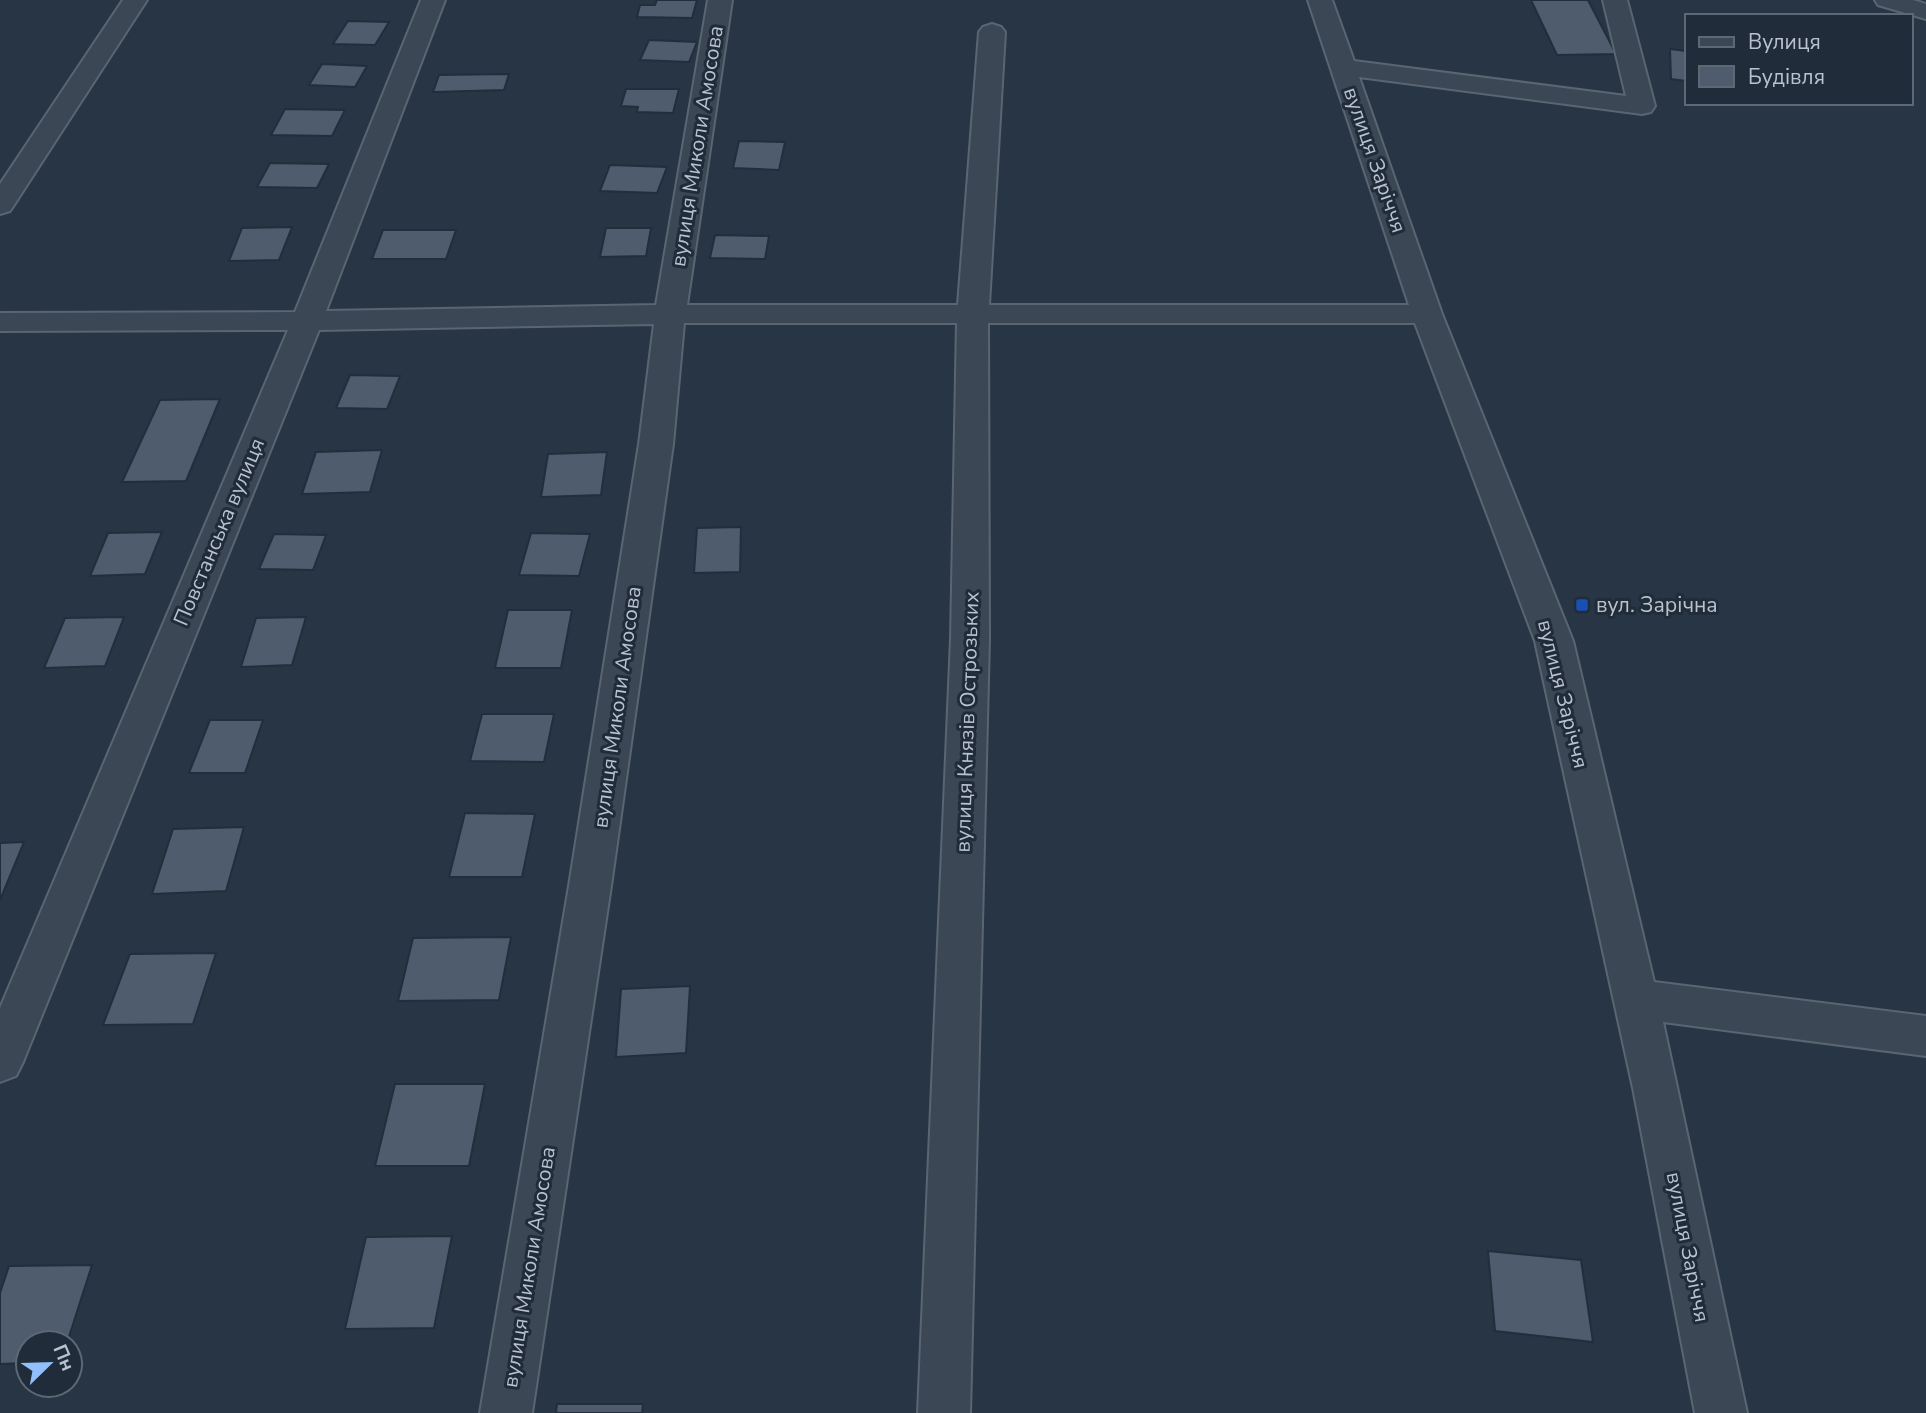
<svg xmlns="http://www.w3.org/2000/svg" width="1926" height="1413" font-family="'Nunito Sans',sans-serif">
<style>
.building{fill:#4e5c6e;stroke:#222e3b;stroke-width:2}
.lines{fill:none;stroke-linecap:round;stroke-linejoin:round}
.minor-casing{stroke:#5a6571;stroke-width:4}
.minor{fill:#3b4754;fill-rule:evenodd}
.transit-dot{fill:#1a4fb4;stroke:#202c39;stroke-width:2.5}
.labels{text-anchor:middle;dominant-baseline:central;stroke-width:6;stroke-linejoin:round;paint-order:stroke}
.street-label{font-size:21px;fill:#b9c2cd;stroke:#202c39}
.poi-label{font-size:21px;fill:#b9c2cd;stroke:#202c39;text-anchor:start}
</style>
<rect width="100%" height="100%" fill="#273545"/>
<!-- building -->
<path class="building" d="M 657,0 L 697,0 L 692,18 L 637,17 L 640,5 L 655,5 Z
M 1531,0 L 1588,0 L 1616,54 L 1557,55 Z
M 348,21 L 389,22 L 375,45 L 333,44 Z
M 649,40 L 697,42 L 689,62 L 640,60 Z
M 1670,49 L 1686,51 L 1686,81 L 1671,79 Z
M 322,64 L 367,66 L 355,87 L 309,85 Z
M 509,74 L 504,90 L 433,92 L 439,75 Z
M 626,89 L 679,89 L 673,113 L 637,112 L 638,107 L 621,106 Z
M 285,109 L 345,110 L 332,136 L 271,135 Z
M 739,141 L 785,142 L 779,170 L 733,168 Z
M 270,163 L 329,164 L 317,188 L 257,187 Z
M 610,165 L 667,167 L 657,193 L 600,191 Z
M 292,227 L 279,260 L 229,261 L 242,228 Z
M 606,228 L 651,228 L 646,256 L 600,257 Z
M 383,230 L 456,230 L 446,259 L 372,259 Z
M 715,235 L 769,236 L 765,259 L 710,258 Z
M 350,375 L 400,376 L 387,409 L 336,408 Z
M 220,399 L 186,481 L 122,482 L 160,400 Z
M 382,450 L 370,492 L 302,494 L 316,452 Z
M 607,452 L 601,495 L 541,497 L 548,454 Z
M 741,527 L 740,572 L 694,573 L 697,528 Z
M 162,532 L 145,574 L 90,576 L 108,533 Z
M 531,533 L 590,534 L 579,576 L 519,575 Z
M 274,534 L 326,535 L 313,570 L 259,569 Z
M 508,610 L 572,610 L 561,668 L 495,668 Z
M 124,617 L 105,666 L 44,668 L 65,618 Z
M 306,617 L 292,665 L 241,667 L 256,618 Z
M 482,714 L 554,714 L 544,762 L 470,761 Z
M 210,720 L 263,720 L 245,773 L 189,773 Z
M 465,813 L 535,814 L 522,877 L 449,877 Z
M 244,827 L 226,891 L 152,894 L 173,829 Z
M 24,842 L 0,900 L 0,843 Z
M 511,937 L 499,1000 L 398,1001 L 413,938 Z
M 216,953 L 193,1024 L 103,1025 L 130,954 Z
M 690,986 L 686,1053 L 616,1057 L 621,989 Z
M 395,1084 L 485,1084 L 469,1166 L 375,1166 Z
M 452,1236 L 434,1328 L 345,1329 L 366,1237 Z
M 1488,1251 L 1581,1260 L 1593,1342 L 1495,1331 Z
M 92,1265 L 67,1343 L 28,1343 L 28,1363 L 0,1364 L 0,1293 L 9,1266 Z
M 557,1404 L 643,1404 L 642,1413 L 556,1413 Z"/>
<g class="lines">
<defs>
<path id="minor" d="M 123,0 L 147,0 L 14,205 L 10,211 L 0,214 L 0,184 Z
M 421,0 L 445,0 L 326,311 L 656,305 L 708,0 L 732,0 L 687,305 L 958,305 L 979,32 L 983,27 L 992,24 L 1001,27 L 1005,32 L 989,305 L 1409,305 L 1308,0 L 1332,0 L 1354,61 L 1626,96 L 1603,0 L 1627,0 L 1655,106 L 1651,112 L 1642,114 L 1359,77 L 1442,314 L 1573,641 L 1654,982 L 1926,1016 L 1926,1056 L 1663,1022 L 1747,1413 L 1695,1413 L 1633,1088 L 1535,641 L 1415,323 L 988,323 L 989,639 L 970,1413 L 918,1413 L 951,639 L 957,323 L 684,323 L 673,444 L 611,886 L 532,1413 L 480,1413 L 569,886 L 639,444 L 654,324 L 319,330 L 23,1062 L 16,1076 L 0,1082 L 0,1008 L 288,330 L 0,331 L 0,313 L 295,312 Z
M 1875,0 L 1913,0 L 1926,4 L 1926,19 L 1878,5 Z"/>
</defs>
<!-- minor casing -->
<use href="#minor" class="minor-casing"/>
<!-- minor -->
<use href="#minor" class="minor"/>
</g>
<!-- markers -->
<rect class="transit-dot" x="1575" y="598" width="14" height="14" rx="3.5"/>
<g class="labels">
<!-- street labels -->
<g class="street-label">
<text transform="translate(697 146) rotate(-81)">вулиця Миколи Амосова</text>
<text transform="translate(1375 160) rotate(71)">вулиця Заріччя</text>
<text transform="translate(219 532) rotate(-67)">Повстанська вулиця</text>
<text transform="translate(1563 694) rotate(76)">вулиця Заріччя</text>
<text transform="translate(617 707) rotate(-82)">вулиця Миколи Амосова</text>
<text transform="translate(967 722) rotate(-88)">вулиця Князів Острозьких</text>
<text transform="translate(1688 1247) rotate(79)">вулиця Заріччя</text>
<text transform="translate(529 1267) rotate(-81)">вулиця Миколи Амосова</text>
</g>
<!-- poi labels -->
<g class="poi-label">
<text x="1596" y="605">вул. Зарічна</text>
</g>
</g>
<!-- legend -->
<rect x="1685" y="14" width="228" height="91" fill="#202c39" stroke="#5d6874" stroke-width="2"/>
<rect x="1699" y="37" width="35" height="10" fill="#3b4754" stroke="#5d6874" stroke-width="2"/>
<text x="1748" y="49" font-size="21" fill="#b9c2cd">Вулиця</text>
<rect x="1699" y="66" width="35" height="21" fill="#4e5c6e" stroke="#5d6874" stroke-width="2"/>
<text x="1748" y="84" font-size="21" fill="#b9c2cd">Будівля</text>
<!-- north arrow -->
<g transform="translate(49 1364) rotate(67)"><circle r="33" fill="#202c39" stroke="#5d6874" stroke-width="2"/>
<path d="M0-5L12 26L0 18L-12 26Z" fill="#90bffb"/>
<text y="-10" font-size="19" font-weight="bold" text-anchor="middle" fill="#b9c2cd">Пн</text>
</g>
</svg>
